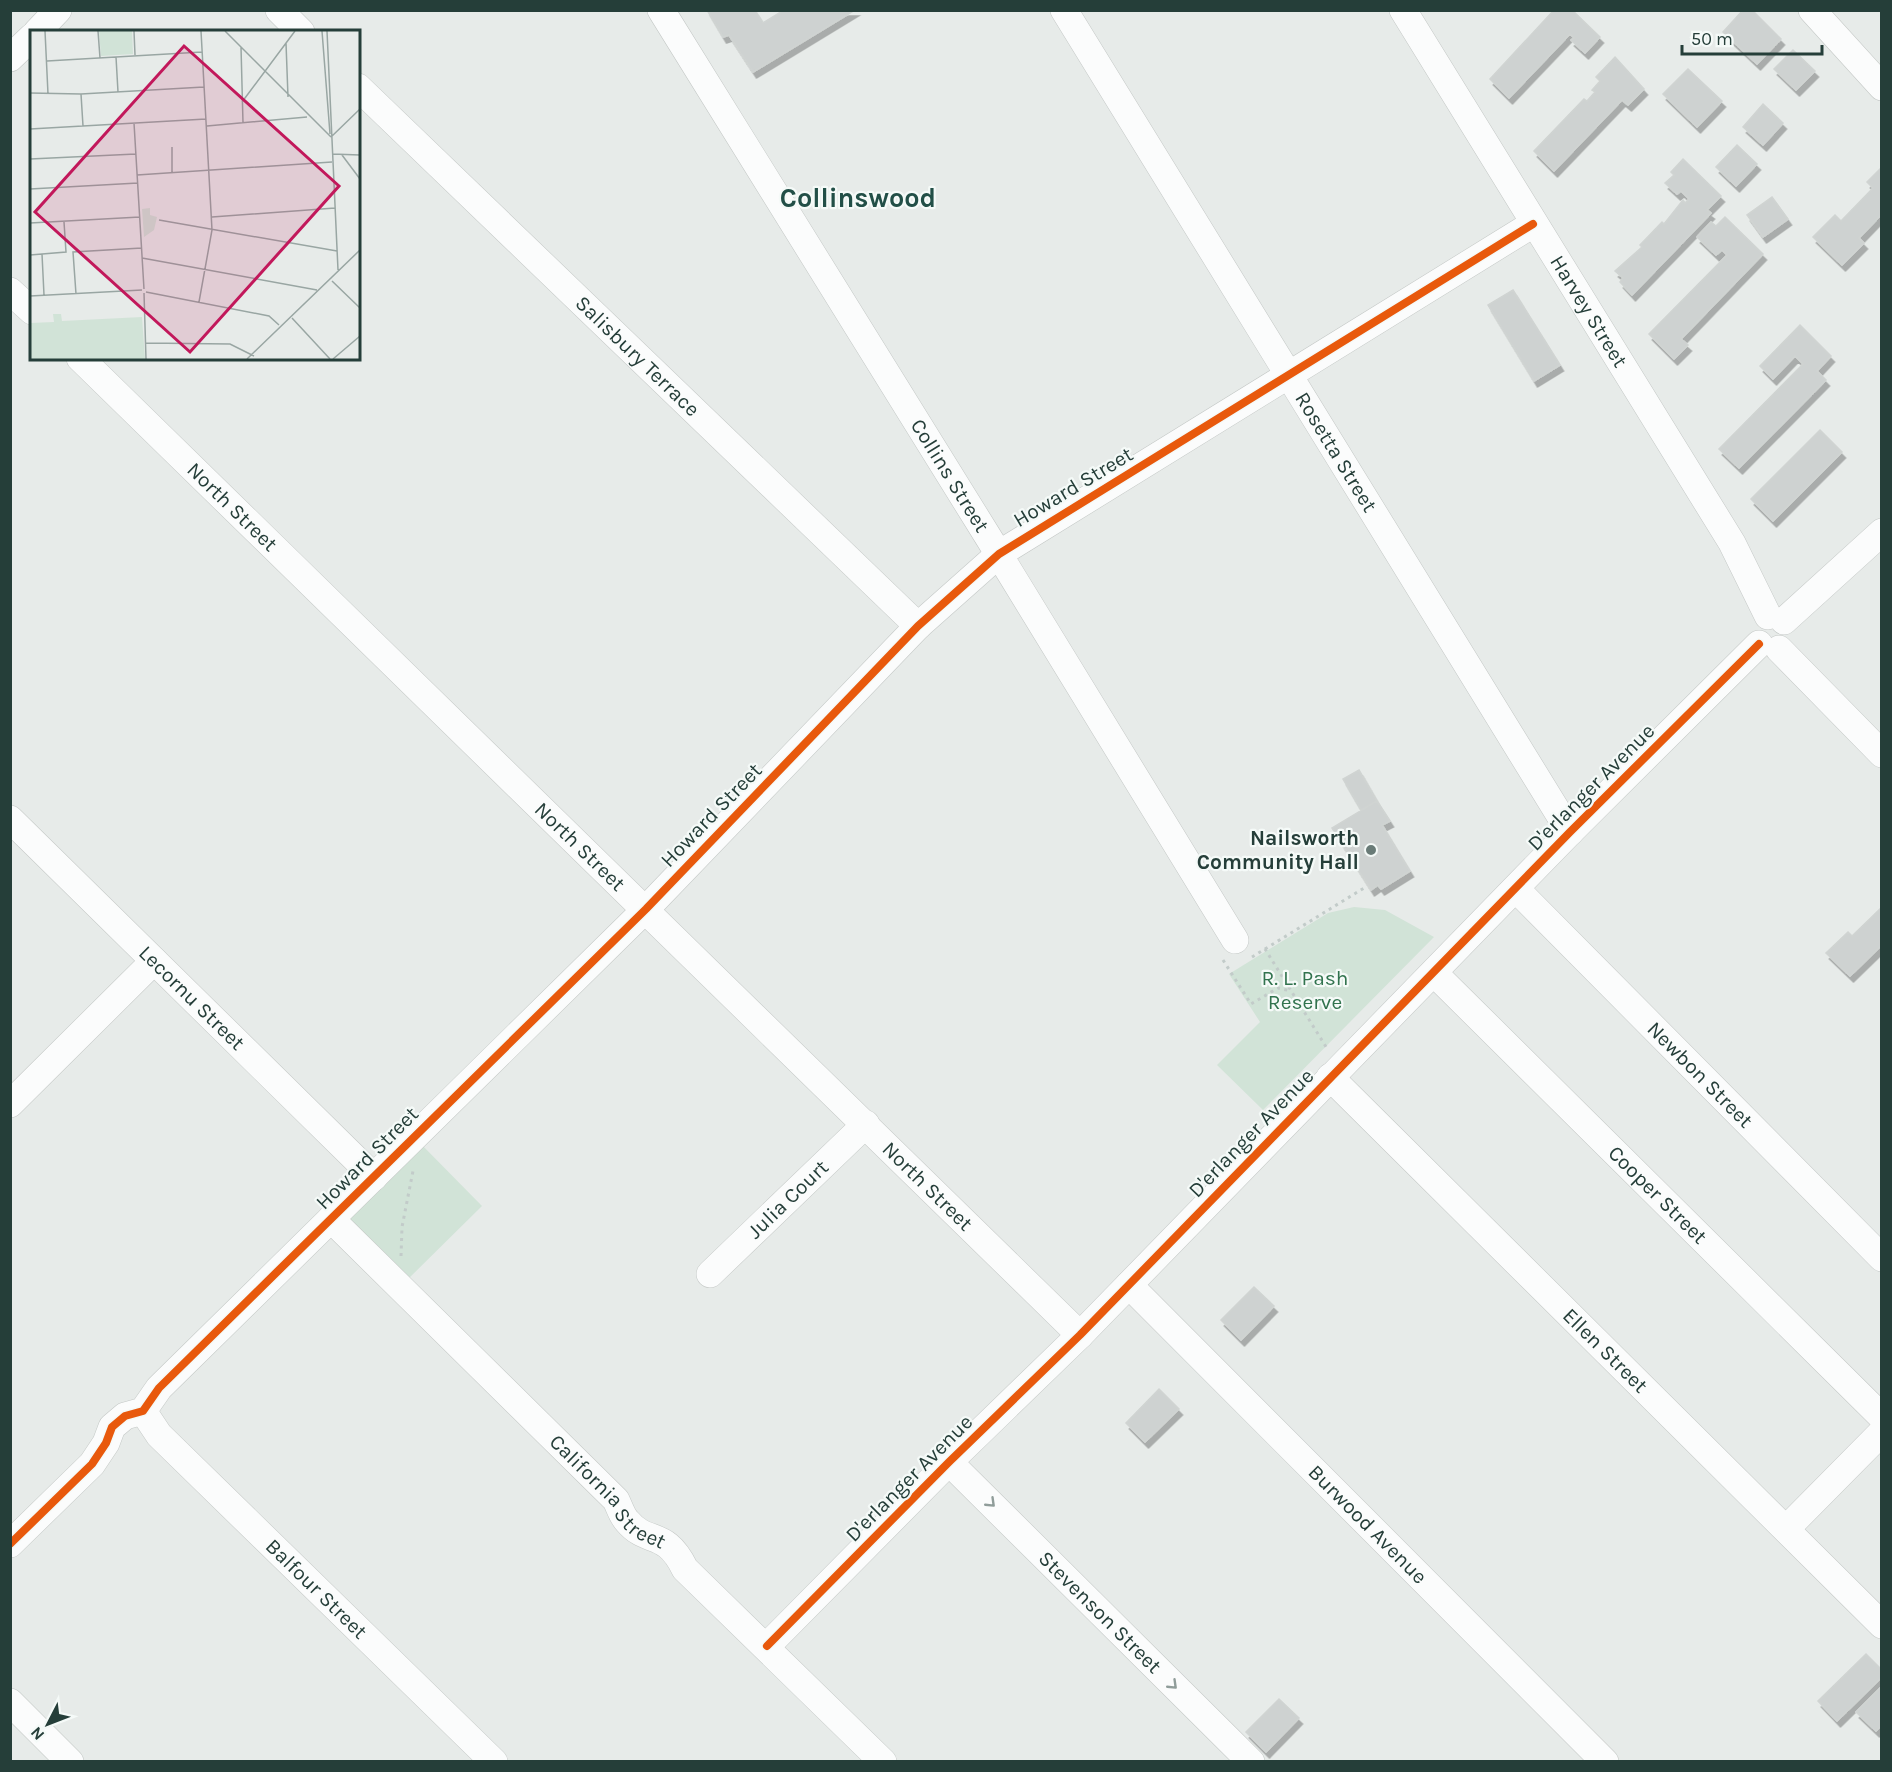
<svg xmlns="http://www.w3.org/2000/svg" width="1892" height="1772" font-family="Karla,sans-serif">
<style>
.green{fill:#d1e3d7}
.building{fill:#ced2d1;stroke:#d0d4d2;stroke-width:1.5;filter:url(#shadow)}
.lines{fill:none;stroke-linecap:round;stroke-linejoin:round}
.minor-casing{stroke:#c4c8c6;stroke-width:28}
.path{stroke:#c2cbc9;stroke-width:3;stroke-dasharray:3 4.5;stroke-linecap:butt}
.minor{stroke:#fbfcfc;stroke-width:27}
.cycleway-casing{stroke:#f5faf8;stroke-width:11}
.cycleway{stroke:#e8590c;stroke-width:8}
.oneway{stroke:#909d9a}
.poi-dot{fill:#697b77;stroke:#f5faf8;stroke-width:2}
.labels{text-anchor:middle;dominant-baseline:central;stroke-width:4.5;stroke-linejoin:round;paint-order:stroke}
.street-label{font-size:21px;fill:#253e39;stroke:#f5faf8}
.poi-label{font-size:21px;font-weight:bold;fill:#253e39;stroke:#f5faf8;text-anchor:end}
.park-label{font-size:21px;fill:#31734e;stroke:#f5faf8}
.district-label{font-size:27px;font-weight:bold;fill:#224f47;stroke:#f5faf8}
.inset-road{fill:none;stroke:#99a6a3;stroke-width:1.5}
.view{fill:#c2185b;fill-opacity:0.15;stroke:#c2185b;stroke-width:3}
.inset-edge{fill:none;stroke:#253e39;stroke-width:3}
</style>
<defs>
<filter id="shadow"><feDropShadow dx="3.5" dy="6" stdDeviation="0" flood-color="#0004"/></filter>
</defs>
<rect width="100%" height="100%" fill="#e7ebe9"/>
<!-- green -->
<path class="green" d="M 1354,907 L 1385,910 L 1434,937 L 1263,1110 L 1217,1065 L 1260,1022 L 1229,974 L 1328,913 Z
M 418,1141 L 482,1206 L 402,1285 L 338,1221 Z"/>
<!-- building -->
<path class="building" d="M 707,10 L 755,10 L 763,23 L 784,10 L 855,10 L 753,72 L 729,35 L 723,37 Z
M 1554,10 L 1572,10 L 1600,37 L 1585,53 L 1571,40 L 1574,38 L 1570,34 L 1509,98 L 1490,79 Z
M 1743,10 L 1752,10 L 1781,39 L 1757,64 L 1723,32 Z
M 1793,50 L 1815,71 L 1796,90 L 1774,69 Z
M 1615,57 L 1644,89 L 1628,105 L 1622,100 L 1554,171 L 1534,151 L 1584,99 L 1587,101 L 1595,92 L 1592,90 L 1600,81 L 1596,77 Z
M 1688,69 L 1722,101 L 1697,127 L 1663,94 Z
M 1763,104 L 1783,123 L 1763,145 L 1743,127 Z
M 1737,145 L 1757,164 L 1736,186 L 1716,167 Z
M 1683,159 L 1721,196 L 1707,210 L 1711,213 L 1632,295 L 1620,282 L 1623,278 L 1615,271 L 1642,247 L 1640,245 L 1662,222 L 1664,224 L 1683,200 L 1685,203 L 1689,199 L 1681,191 L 1677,194 L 1665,183 L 1674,175 L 1671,172 Z
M 1882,167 L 1882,214 L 1859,238 L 1864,243 L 1842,265 L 1813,237 L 1835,215 L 1841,221 L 1873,188 L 1867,182 Z
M 1772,197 L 1788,219 L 1763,237 L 1747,215 Z
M 1725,217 L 1763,254 L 1681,339 L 1688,345 L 1674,359 L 1649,334 L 1727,255 L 1722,250 L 1716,255 L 1697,237 L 1711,222 L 1716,226 Z
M 1513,290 L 1560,365 L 1534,381 L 1488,305 Z
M 1800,325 L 1831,356 L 1817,371 L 1826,380 L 1739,468 L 1719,449 L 1803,364 L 1795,356 L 1773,379 L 1760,366 Z
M 1820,430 L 1842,452 L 1773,521 L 1751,499 Z
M 1359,770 L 1377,801 L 1361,810 L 1343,779 Z
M 1377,801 L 1390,821 L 1382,825 L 1410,871 L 1381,889 L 1378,885 L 1371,890 L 1332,828 Z
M 1882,907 L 1882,945 L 1850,976 L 1826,953 L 1848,932 L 1852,936 Z
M 1254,1287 L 1274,1306 L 1241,1340 L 1221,1320 Z
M 1159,1389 L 1179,1409 L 1145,1442 L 1126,1423 Z
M 1866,1654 L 1882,1670 L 1882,1677 L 1837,1721 L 1818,1701 Z
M 1882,1686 L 1882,1725 L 1876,1731 L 1856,1712 Z
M 1279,1699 L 1299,1718 L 1266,1752 L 1246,1732 Z"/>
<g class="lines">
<defs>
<g id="minor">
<path d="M 279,10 L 301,32"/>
<path id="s1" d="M 661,10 L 990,540 L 1235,940"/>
<path id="s2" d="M 1064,10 L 1570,832"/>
<path id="s3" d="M 1403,10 L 1732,543 L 1768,616"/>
<path d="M 1812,10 L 1882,87"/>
<path d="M 37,32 L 58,10"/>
<path d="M 10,58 L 32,37"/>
<path id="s4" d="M 358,87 L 918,626"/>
<path d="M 10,291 L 32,311"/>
<path id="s5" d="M 80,358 L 1080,1335"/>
<path d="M 1784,621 L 1882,532"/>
<path d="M 1779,649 L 1882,754"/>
<path id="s6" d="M 10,819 L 374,1177"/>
<path id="s7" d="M 1517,890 L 1882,1258"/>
<path id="s8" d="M 1434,973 L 1882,1417"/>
<path id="s9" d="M 1330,1077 L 1882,1625"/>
<path d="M 10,1104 L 154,961"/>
<path id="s10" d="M 331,1219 L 616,1500 C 619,1506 622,1516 627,1521 C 648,1546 665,1528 685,1569 L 883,1762"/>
<path id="s11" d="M 710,1274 L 866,1124"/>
<path id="s12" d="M 1129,1285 L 1605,1762"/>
<path id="s13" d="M 143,1411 L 159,1435 L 494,1762"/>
<path id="s14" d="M 949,1462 L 1251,1762"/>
<path d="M 1786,1529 L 1882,1432"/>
<path d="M 10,1544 L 92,1464 L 106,1443 L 112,1427 L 125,1416 L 143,1411 L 159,1388 L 646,909 L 918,626 L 999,554 L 1533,224"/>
<path d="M 767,1646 L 949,1462 L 1080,1335 L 1570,832 L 1759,644"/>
<path d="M 10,1702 L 70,1762"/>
</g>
</defs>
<!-- minor casing -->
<use href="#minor" class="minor-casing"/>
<!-- path -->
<path class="path" d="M 1265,949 L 1364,888
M 1252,957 L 1265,949 L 1328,1050
M 1223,960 L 1251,1004 L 1278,988 L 1291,991
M 401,1256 L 402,1227 L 413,1171"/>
<!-- minor -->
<use href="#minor" class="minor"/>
<defs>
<path id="cycleway" d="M 10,1544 L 92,1464 L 106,1443 L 112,1427 L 125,1416 L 143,1411 L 159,1388 L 646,909 L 918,626 L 999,554 L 1533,224
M 767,1646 L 949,1462 L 1080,1335 L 1570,832 L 1759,644"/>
</defs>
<!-- cycleway casing -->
<use href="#cycleway" class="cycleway-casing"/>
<!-- cycleway -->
<use href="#cycleway" class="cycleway"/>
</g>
<!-- one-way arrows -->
<defs><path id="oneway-chevron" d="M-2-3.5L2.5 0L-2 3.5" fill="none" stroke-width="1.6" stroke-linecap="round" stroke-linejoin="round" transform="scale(1.5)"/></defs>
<g class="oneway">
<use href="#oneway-chevron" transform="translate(991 1503) rotate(44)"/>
<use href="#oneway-chevron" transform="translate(1173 1685) rotate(44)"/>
</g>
<!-- markers -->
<circle class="poi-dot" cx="1371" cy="850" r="6"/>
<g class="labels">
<!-- street labels -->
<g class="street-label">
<text stroke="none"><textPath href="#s3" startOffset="354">Harvey Street</textPath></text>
<text stroke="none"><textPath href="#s4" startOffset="388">Salisbury Terrace</textPath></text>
<text stroke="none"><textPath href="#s2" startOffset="519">Rosetta Street</textPath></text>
<text stroke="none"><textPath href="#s1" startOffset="548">Collins Street</textPath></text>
<text transform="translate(1073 487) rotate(-31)">Howard Street</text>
<text stroke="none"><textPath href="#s5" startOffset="213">North Street</textPath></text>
<text transform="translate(1591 787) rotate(-45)">D'erlanger Avenue</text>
<text transform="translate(711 815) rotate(-46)">Howard Street</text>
<text stroke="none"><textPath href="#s5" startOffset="699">North Street</textPath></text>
<text stroke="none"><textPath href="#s6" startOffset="255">Lecornu Street</textPath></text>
<text stroke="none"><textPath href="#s7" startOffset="260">Newbon Street</textPath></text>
<text transform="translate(1251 1133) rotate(-46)">D'erlanger Avenue</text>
<text transform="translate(367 1158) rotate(-45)">Howard Street</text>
<text stroke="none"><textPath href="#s5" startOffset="1185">North Street</textPath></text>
<text stroke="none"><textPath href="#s8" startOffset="315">Cooper Street</textPath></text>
<text stroke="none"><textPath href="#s11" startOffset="108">Julia Court</textPath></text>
<text stroke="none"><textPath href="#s9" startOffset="388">Ellen Street</textPath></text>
<text transform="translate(909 1478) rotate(-45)">D'erlanger Avenue</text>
<text stroke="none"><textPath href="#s10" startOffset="390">California Street</textPath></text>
<text stroke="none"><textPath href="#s12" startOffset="338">Burwood Avenue</textPath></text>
<text stroke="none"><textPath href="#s13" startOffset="249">Balfour Street</textPath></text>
<text stroke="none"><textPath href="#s14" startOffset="213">Stevenson Street</textPath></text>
</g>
<!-- poi labels -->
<g class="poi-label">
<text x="1359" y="838">Nailsworth<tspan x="1359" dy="24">Community Hall</tspan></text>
</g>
<!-- park labels -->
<g class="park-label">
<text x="1305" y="978">R. L. Pash<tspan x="1305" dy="24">Reserve</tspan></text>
</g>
<!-- district labels -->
<g class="district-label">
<text x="858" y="198">Collinswood</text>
</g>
</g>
<!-- overview -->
<g transform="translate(30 30)">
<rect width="330" height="330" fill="#e7ebe9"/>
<path d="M 69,1 L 102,1 L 103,24 L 71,26 ZM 120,178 L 120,185 L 127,187 L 124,200 L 114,207 L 112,179 ZM 23,284 L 31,284 L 32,291 L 112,287 L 115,329 L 0,329 L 0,293 L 24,292 Z" fill="#d1e3d7"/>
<path class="inset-road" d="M 15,1 L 18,64M 68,1 L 70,28M 104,1 L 105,25M 195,1 L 301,107M 292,1 L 300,104M 297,1 L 308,240M 256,13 L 258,67M 211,17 L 213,93M 86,27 L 88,62M 17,31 L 172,22M 0,63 L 51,64 L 174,57M 51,64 L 53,96M 212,72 L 265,1M 104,93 L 114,259M 177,96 L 277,87M 0,99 L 176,89M 301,107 L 330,79M 142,117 L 142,143M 302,124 L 330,125M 312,125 L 330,149M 0,129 L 106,124M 107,145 L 302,132M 0,159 L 108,153M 182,187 L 305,178M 129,190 L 307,221M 0,193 L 110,187M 12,224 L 14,265M 0,225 L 36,222 L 34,192M 112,228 L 287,260M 302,251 L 330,278M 116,262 L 239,286 L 249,295M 114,263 L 116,329M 46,264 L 43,222 L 112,218M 0,266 L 112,260M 169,272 L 182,200 L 171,1M 262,288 L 300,329M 115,313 L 200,314 L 224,326M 217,329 L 330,220M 303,329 L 330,306"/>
<path class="view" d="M 154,16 L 309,156 L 160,322 L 5,182 Z"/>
<rect width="330" height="330" class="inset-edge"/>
</g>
<!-- border -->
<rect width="1892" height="1772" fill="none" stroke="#253e39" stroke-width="24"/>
<!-- north arrow -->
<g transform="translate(48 1724) rotate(228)" stroke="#f5faf8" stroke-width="4.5" paint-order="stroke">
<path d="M0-4.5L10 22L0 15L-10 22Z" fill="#253e39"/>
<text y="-9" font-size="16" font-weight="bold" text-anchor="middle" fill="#253e39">N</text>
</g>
<!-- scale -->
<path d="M1682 45v9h140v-9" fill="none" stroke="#253e39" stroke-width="3"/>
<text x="1691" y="45" font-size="18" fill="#253e39" stroke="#f5faf8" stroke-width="4.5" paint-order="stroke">50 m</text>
</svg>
